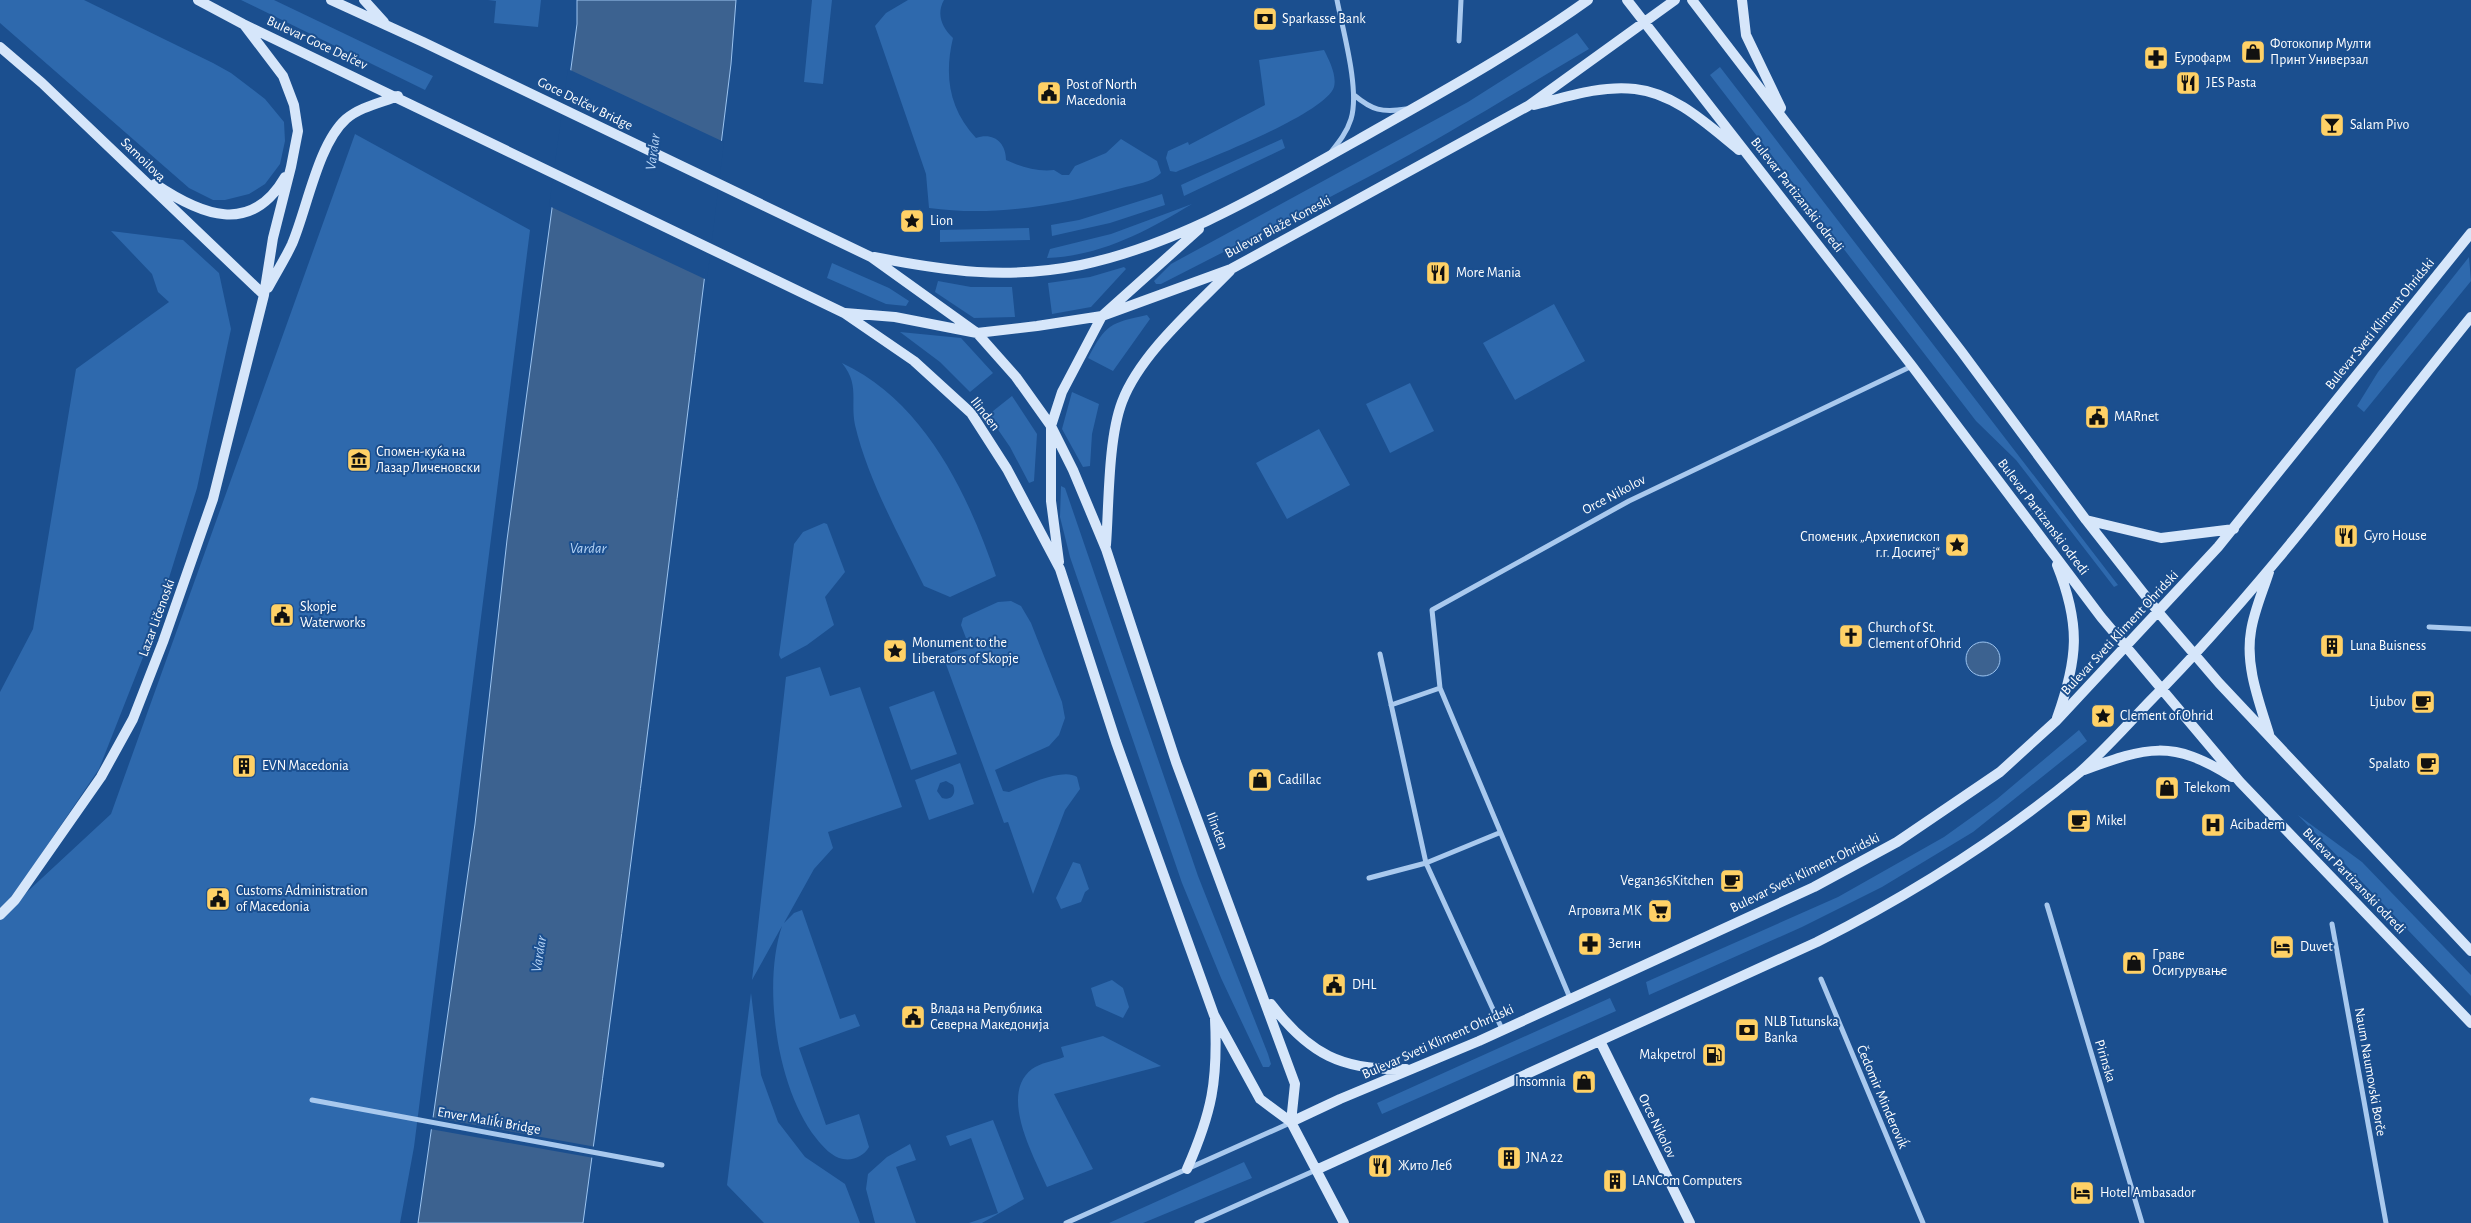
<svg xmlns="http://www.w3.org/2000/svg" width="2471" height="1223" font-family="'Alegreya Sans',sans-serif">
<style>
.green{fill:#2e69ad;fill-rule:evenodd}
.water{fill:#3c6290;stroke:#9cc4f0}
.pier{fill:#1b4f8f}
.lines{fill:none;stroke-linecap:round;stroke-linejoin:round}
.street{stroke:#a9c9ee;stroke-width:5}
.secondary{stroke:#d6e6fa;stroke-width:10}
.labels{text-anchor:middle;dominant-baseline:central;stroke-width:4;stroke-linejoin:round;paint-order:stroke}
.poi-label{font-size:14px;fill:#fff;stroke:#1b4f8f;text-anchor:start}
.street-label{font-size:14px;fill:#fff;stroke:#1b4f8f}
.water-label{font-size:15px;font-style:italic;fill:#b5d3f5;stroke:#1b4f8f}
</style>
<rect width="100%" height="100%" fill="#1b4f8f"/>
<!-- green -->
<path class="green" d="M 0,0 L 84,0 L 213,63 L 231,73 L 265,99 L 284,122 L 285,141 L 280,164 L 265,184 L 249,194 L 225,200 L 213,200 L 189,188 L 0,23 Z
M 241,0 L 274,0 L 433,76 L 425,90 Z
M 488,0 L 541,0 L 538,27 L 494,23 L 496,1 Z
M 812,0 L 832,0 L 823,84 L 804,82 Z
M 908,0 L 944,0 C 936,14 942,28 953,38 C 944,76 949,109 976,138 C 993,132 1006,142 1006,160 C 1021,167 1038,172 1054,170 L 1062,175 L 1069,175 L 1075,166 L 1106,153 L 1121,139 L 1157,161 L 1161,173 C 1153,182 1134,185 1122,188 C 1060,205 994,217 929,208 L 926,174 L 875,26 L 886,13 Z
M 1577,33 L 1589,49 C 1516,92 1444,137 1370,176 C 1301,213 1231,248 1161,284 L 1156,284 L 1154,281 L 1171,264 L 1468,102 Z
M 1324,50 C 1329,60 1337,75 1334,87 C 1325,114 1205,160 1176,172 L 1170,171 L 1166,158 L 1168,151 L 1188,142 L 1189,145 L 1265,105 L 1259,60 Z
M 1720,67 L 2118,585 L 2114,587 L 2016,460 L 1976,421 L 1710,75 Z
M 355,134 L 530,230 L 414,1147 L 400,1223 L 0,1223 L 0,917 L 111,814 Z
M 1282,139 L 1285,148 L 1184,196 L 1181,185 Z
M 1162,194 L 1165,205 L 1110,223 L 1052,236 L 1051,225 L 1079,220 Z
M 1192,204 C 1147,231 1101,256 1047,258 L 1050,249 L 1111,234 Z
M 1029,228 L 1030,240 L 940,242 L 940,230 Z
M 111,231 L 183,240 L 219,273 L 231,329 L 197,488 L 149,642 L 99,769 L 0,915 L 0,692 L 33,629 L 76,369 L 169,302 L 158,292 L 152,274 Z
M 2469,257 L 2471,281 L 2364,412 L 2357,406 L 2378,372 Z
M 832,263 L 889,288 L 909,301 L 906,306 L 886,304 L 827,278 Z
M 1124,267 L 1126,269 L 1091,307 L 1052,314 L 1048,283 L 1090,277 Z
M 938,281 L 971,287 L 1012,287 L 1015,317 L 974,318 L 935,292 Z
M 1554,304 L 1585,361 L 1515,400 L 1483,343 Z
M 1147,315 L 1150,319 L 1113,371 L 1088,358 C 1106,324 1110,323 1147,315 Z
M 900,332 L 961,338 L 993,373 L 970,392 L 940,362 Z
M 842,363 C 925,402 968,494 996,576 L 950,597 L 924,586 C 899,535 868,480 855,425 C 850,400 860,385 842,363 Z
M 1410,383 L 1434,431 L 1390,453 L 1366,404 Z
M 1072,392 L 1099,404 L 1092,434 L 1090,466 L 1083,467 L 1062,429 Z
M 1012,396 L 1037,434 L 1034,481 L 1029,483 L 1010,447 L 988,415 Z
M 1319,429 L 1350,485 L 1287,519 L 1256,463 Z
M 1061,486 L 1065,488 L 1198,876 L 1268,1054 L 1271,1064 L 1269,1067 L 1263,1067 L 1221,978 L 1182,883 L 1070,557 L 1060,517 Z
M 824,523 L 827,524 L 845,572 L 825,597 L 834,625 L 807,645 L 781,659 L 779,655 L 794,544 L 803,532 Z
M 1011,601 L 1021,606 L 1031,623 L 1062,702 L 1065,718 L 1059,735 L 1049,746 L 995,770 L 1003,791 L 1009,792 C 1024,786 1063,767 1077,777 L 1080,789 L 1065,810 L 1033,894 L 1008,822 L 1004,823 L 943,656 L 969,646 L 961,625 L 963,618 L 998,602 Z
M 820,667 L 830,696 L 860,687 L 902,807 L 828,832 L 833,848 L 814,869 L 784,923 L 794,913 L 802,910 L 840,1019 L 855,1014 L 860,1026 L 799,1048 L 826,1125 L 859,1114 L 869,1147 C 864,1156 853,1161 843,1159 C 832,1157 823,1147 816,1138 C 777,1089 762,985 782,926 L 752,980 L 786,677 Z
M 934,691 L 957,754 L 911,770 L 889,707 Z
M 2079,730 L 2087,741 L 1973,832 L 1882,887 L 1802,927 L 1649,995 L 1646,982 L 1838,897 L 1944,837 L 1997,799 Z
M 960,763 L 974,804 L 929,820 L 915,780 ZM 946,781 L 953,785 C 957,794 951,801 942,798 L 937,791 L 940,783 Z
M 2298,815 L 2362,862 L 2471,975 L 2471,996 Z
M 1073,862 L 1080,864 L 1089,889 L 1085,892 L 1081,902 L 1061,909 L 1056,898 Z
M 1112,980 L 1123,988 L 1129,1007 L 1123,1018 L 1096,1006 L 1091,988 Z
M 751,993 L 761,1075 L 778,1122 L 805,1157 L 845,1184 L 860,1223 L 764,1223 L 727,1185 Z
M 1610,998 L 1616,1011 L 1382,1114 L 1377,1103 Z
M 1103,1036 L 1161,1066 L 1054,1094 L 1093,1169 L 1047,1187 C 1035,1158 998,1095 1032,1069 C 1040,1063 1054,1061 1064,1057 L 1061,1047 Z
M 993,1120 L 1024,1199 L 982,1223 L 969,1223 L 998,1213 L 971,1138 L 950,1146 L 946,1136 Z
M 910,1144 L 916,1160 L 896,1167 L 916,1223 L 875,1223 L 866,1189 L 868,1174 L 887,1157 Z
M 1244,1162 L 1252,1178 L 1143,1223 L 1109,1223 Z"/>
<!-- water -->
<path class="water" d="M 577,0 L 736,0 L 731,64 C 683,450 636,837 583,1223 L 418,1223 L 475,824 L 507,540 L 577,24 Z
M1966 659a17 17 0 1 1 34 0a17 17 0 1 1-34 0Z"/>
<!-- pier -->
<path class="pier" d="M 568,69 L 724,142 L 707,280 L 549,206 Z
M 431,1117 L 596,1147 L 594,1158 L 430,1129 Z"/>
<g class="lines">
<!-- street -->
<path class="street" d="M 1459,41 L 1461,0
M 1354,95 C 1372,110 1382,113 1406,109
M 1331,152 C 1339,142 1347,132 1351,119 C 1360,90 1343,31 1337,0
M 2429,627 L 2471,629
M 1380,654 L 1426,863 L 1502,1029
M 1391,705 L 1440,688
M 1369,878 L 1426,863 L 1499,833
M 2047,905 L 2142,1223
M 2332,924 L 2386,1223
M 1821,979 L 1923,1223
M 1570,998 L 1440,688 L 1432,610 L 1629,501 L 1912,366
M 312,1100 L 662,1165
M 1066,1223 L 1290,1123
M 1197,1223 L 1316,1170"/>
<!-- secondary -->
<path class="secondary" d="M 198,0 L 243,24 L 844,313 L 914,361 L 971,413 L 1007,469 L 1060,569 L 1116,742 L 1214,1015 L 1260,1099 L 1291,1122 L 1344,1223
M 331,0 L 423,42 L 871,257 L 977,333 L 1016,377 L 1051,426 L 1073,470 L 1106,549 L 1176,762 L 1295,1084 L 1291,1122
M 364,0 L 384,22
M 1627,0 L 1912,366 L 2101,617 L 2240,782 L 2471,1023
M 1692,0 L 1961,351 L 2086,520 L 2159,613 L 2219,683 L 2471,951
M 1742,0 L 1746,35 L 1781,108
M 0,47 L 42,83 L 264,295
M 1534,105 C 1566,97 1601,85 1635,89 C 1675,93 1709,126 1739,150
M 155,184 C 201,215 251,236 285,177
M 874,257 C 947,271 1006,280 1081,265 C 1180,244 1268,190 1356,141 C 1435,96 1514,53 1588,0
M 268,288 C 276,273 285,259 292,244 C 307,209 318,144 346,119 C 360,107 380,103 398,96
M 845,313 L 895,317 L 977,333 L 1037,326 L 1102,316 L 1231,269 L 1528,106 L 1675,0
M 2086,520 L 2161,538 L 2234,529
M 1106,545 C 1109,504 1108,439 1122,402 C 1140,354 1194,308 1230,271
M 1059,562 L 1051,501 L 1051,426 L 1062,392 L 1102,316 L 1199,229
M 2057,565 C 2081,625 2078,659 2057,718
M 2269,734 C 2259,701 2245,666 2251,631 C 2254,611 2263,591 2269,572
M 2084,770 C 2147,747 2172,739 2232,777
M 0,915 L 15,900 L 101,777 L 133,719 L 163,642 L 213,499 L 264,295 L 273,238 L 291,167 L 298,131 L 294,105 L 283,76 L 245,26
M 1271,1004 C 1309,1054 1342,1071 1406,1069
M 1600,1041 L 1690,1223
M 1291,1122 L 1340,1099 L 1479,1041 L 1814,887 L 1897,842 L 2000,772 L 2056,721 L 2218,547 L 2471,233
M 1187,1169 C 1212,1112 1218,1081 1215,1019
M 1316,1170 L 1817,942 C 1910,895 1998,840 2079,773 C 2104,751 2127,725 2150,701 C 2266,584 2367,446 2471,317"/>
</g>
<!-- icons -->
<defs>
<symbol id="bank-square" viewBox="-11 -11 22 22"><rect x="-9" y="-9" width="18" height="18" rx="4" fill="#ffd166" stroke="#1b4f8f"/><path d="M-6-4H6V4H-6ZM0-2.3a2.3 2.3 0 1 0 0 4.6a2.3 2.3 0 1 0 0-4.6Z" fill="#111"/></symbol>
<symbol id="shop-square" viewBox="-11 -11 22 22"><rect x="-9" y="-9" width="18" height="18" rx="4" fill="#ffd166" stroke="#1b4f8f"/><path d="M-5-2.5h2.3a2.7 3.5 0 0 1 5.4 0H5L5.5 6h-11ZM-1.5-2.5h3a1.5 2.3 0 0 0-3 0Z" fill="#111"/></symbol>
<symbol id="pharmacy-square" viewBox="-11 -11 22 22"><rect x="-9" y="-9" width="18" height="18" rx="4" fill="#ffd166" stroke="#1b4f8f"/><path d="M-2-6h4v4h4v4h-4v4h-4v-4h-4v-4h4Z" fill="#111"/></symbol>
<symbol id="restaurant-square" viewBox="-11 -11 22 22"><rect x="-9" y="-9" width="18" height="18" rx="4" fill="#ffd166" stroke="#1b4f8f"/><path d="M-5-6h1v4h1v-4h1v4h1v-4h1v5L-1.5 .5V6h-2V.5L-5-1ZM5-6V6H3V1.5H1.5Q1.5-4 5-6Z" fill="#111"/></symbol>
<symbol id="civic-square" viewBox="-11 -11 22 22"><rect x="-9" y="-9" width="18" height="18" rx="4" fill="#ffd166" stroke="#1b4f8f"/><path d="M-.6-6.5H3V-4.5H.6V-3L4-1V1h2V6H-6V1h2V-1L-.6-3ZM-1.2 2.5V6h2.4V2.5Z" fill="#111"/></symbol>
<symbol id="bar-square" viewBox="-11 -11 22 22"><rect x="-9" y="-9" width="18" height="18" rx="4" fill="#ffd166" stroke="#1b4f8f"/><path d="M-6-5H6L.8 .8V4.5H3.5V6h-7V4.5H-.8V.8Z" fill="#111"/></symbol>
<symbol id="sight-square" viewBox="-11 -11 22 22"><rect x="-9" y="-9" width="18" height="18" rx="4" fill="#ffd166" stroke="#1b4f8f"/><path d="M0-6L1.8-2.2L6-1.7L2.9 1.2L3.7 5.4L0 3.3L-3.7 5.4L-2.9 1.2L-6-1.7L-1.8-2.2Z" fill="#111"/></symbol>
<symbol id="museum-square" viewBox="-11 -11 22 22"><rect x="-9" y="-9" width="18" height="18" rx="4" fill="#ffd166" stroke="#1b4f8f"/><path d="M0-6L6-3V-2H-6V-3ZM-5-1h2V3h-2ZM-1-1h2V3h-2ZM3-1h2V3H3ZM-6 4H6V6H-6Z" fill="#111"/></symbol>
<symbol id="church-square" viewBox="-11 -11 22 22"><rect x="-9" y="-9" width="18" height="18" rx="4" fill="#ffd166" stroke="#1b4f8f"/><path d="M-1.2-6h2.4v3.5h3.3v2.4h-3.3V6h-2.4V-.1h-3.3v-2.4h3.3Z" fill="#111"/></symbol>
<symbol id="building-square" viewBox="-11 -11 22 22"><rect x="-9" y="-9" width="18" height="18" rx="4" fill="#ffd166" stroke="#1b4f8f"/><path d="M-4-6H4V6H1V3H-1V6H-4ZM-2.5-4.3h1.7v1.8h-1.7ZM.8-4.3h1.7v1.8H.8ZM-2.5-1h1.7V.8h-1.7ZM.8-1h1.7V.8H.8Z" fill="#111"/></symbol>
<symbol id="cafe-square" viewBox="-11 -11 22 22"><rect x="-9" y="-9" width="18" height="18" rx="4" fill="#ffd166" stroke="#1b4f8f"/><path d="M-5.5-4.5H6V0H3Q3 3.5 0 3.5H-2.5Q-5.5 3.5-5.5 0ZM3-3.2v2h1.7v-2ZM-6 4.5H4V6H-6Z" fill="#111"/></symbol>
<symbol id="hospital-square" viewBox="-11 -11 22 22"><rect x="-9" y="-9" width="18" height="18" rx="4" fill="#ffd166" stroke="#1b4f8f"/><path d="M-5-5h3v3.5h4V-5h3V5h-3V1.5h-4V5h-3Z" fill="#111"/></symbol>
<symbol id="supermarket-square" viewBox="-11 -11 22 22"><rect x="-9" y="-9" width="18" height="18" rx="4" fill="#ffd166" stroke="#1b4f8f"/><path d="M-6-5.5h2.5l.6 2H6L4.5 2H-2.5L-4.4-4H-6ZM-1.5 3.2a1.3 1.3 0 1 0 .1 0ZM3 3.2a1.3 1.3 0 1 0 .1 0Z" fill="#111"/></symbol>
<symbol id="hotel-square" viewBox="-11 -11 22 22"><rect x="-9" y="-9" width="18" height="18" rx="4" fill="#ffd166" stroke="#1b4f8f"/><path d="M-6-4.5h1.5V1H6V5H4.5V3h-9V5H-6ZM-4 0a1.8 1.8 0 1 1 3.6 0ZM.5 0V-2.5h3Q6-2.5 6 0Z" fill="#111"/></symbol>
<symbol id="fuel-square" viewBox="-11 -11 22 22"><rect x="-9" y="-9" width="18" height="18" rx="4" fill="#ffd166" stroke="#1b4f8f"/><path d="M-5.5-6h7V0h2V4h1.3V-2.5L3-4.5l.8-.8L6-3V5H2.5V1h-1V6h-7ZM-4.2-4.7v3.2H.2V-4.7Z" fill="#111"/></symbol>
</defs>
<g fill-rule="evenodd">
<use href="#bank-square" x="1251" y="5" width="28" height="28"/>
<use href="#shop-square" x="2239" y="38" width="28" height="28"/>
<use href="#pharmacy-square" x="2142" y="44" width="28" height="28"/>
<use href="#restaurant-square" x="2174" y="69" width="28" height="28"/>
<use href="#civic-square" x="1035" y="79" width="28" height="28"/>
<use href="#bar-square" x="2318" y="111" width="28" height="28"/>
<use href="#sight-square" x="898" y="207" width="28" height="28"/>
<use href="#restaurant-square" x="1424" y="259" width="28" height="28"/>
<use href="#civic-square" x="2083" y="403" width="28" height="28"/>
<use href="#museum-square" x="345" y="446" width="28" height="28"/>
<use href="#restaurant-square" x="2332" y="522" width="28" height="28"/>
<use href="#sight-square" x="1943" y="531" width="28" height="28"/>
<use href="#civic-square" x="268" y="601" width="28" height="28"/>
<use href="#church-square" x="1837" y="622" width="28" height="28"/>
<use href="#building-square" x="2318" y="632" width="28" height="28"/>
<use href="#sight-square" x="881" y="637" width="28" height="28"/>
<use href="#cafe-square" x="2409" y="688" width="28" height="28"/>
<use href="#sight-square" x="2089" y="702" width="28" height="28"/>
<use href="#cafe-square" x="2414" y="750" width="28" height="28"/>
<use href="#building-square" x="230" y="752" width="28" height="28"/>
<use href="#shop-square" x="1246" y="766" width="28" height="28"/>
<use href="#shop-square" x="2153" y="774" width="28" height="28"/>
<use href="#cafe-square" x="2065" y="807" width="28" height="28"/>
<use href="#hospital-square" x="2199" y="811" width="28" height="28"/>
<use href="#cafe-square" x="1718" y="867" width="28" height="28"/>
<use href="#civic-square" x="204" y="885" width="28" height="28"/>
<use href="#supermarket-square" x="1646" y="897" width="28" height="28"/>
<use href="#pharmacy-square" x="1576" y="930" width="28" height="28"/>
<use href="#hotel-square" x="2268" y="933" width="28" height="28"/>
<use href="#shop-square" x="2120" y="949" width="28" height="28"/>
<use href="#civic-square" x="1320" y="971" width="28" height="28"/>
<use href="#civic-square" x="899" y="1003" width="28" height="28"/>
<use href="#bank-square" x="1733" y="1016" width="28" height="28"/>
<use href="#fuel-square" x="1700" y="1041" width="28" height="28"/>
<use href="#shop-square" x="1570" y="1068" width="28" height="28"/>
<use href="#building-square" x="1495" y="1144" width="28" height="28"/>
<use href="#restaurant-square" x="1366" y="1152" width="28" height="28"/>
<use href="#building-square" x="1601" y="1167" width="28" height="28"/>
<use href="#hotel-square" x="2068" y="1179" width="28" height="28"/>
</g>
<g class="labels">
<!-- poi labels -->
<g class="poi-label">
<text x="1282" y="19">Sparkasse Bank</text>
<text x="2270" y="44">Фотокопир Мулти<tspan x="2270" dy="16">Принт Универзал</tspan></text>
<text x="2174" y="58">Еурофарм</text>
<text x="2206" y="83">ЈЕS Pasta</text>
<text x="1066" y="85">Post of North<tspan x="1066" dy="16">Macedonia</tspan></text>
<text x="2350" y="125">Salam Pivo</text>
<text x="930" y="221">Lion</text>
<text x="1456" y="273">More Mania</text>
<text x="2114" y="417">MARnet</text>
<text x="376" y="452">Спомен-куќа на<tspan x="376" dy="16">Лазар Личеновски</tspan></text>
<text x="2364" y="536">Gyro House</text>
<text x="1940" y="537" text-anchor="end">Споменик „Архиепископ<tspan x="1940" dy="16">г.г. Доситеј“</tspan></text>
<text x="300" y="607">Skopje<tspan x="300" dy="16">Waterworks</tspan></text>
<text x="1868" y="628">Church of St.<tspan x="1868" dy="16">Clement of Ohrid</tspan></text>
<text x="912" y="643">Monument to the<tspan x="912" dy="16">Liberators of Skopje</tspan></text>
<text x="2350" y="646">Luna Buisness</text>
<text x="2406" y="702" text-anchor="end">Ljubov</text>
<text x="2120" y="716">Clement of Ohrid</text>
<text x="2410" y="764" text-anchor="end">Spalato</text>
<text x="262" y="766">EVN Macedonia</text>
<text x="1278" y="780">Cadillac</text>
<text x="2184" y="788">Telekom</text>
<text x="2096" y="821">Mikel</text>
<text x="2230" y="825">Acibadem</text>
<text x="1714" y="881" text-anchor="end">Vegan365Kitchen</text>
<text x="236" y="891">Customs Administration<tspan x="236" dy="16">of Macedonia</tspan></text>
<text x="1642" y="911" text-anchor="end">Агровита МК</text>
<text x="1608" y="944">Зегин</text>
<text x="2300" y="947">Duvet</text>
<text x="2152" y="955">Граве<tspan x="2152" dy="16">Осигурување</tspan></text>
<text x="1352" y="985">DHL</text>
<text x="930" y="1009">Влада на Република<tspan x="930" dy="16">Северна Македонија</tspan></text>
<text x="1764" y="1022">NLB Tutunska<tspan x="1764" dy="16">Banka</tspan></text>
<text x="1696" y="1055" text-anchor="end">Makpetrol</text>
<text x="1566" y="1082" text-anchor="end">Insomnia</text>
<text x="1526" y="1158">JNA 22</text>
<text x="1398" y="1166">Жито Леб</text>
<text x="1632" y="1181">LANCom Computers</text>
<text x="2100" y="1193">Hotel Ambasador</text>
</g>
<!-- street labels -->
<g class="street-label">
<text transform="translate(317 43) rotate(25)">Bulevar Goce Delčev</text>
<text transform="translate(585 104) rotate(26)">Goce Delčev Bridge</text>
<text transform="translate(143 160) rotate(44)">Samoilova</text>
<text transform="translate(1797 195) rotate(52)">Bulevar Partizanski odredi</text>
<text transform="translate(1278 227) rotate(-28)">Bulevar Blaže Koneski</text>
<text transform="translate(2380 324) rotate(-51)">Bulevar Sveti Kliment Ohridski</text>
<text transform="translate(985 414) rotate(52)">Ilinden</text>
<text transform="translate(1614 495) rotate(-28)">Orce Nikolov</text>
<text transform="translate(2043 517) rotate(53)">Bulevar Partizanski odredi</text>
<text transform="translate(157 618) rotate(-70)">Lazar Ličenoski</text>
<text transform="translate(2120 633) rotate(-47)">Bulevar Sveti Kliment Ohridski</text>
<text transform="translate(1217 831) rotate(69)">Ilinden</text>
<text transform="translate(1805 873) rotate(-26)">Bulevar Sveti Kliment Ohridski</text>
<text transform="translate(2354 881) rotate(46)">Bulevar Partizanski odredi</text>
<text transform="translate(1438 1042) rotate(-24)">Bulevar Sveti Kliment Ohridski</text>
<text transform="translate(2105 1061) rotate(73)">Pirinska</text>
<text transform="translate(2370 1072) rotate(80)">Naum Naumovski Borče</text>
<text transform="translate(1882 1097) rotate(67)">Čedomir Minderoviḱ</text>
<text transform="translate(489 1121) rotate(10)">Enver Maliḱi Bridge</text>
<text transform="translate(1657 1126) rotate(64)">Orce Nikolov</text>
</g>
<!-- water labels -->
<g class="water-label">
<text transform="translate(653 152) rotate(-82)">Vardar</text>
<text x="588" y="548">Vardar</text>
<text transform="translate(539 954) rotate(-81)">Vardar</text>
</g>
</g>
</svg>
